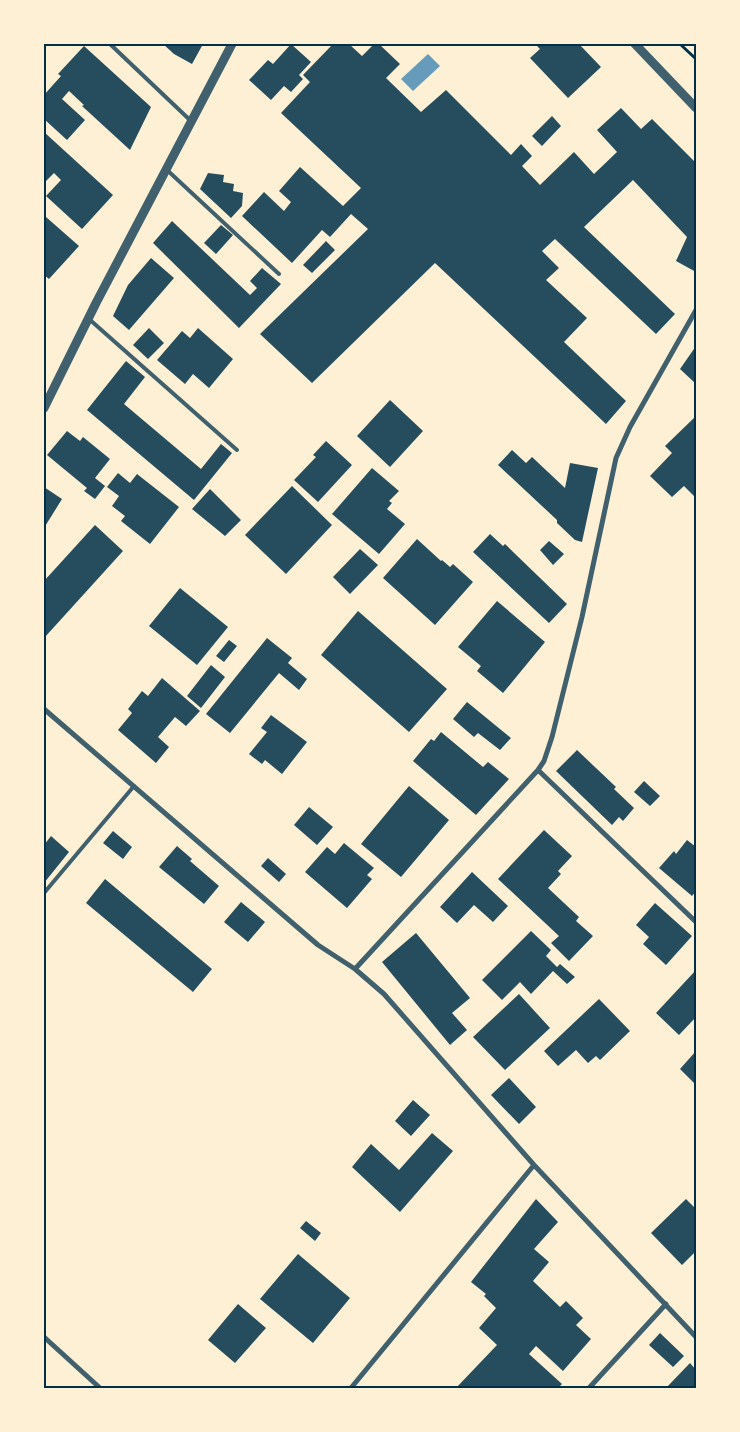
<svg xmlns="http://www.w3.org/2000/svg" width="740" height="1432" font-family="Commissioner,sans-serif">
<style>
.water{fill:#669bbc}
.building{fill:#264d5e}
.lines{fill:none;stroke-linecap:round;stroke-linejoin:round}
.path{stroke:#003049;stroke-width:3}
.service{stroke:#3f606c;stroke-width:4}
.minor{stroke:#3f606c;stroke-width:5}
.tertiary{stroke:#3f606c;stroke-width:9}
.neatline{fill:none;stroke:#003049;stroke-width:2}
</style>
<rect width="100%" height="100%" fill="#fdf0d5"/>
<!-- water -->
<path class="water" d="M 428,54 L 440,66 L 413,91 L 401,79 Z"/>
<!-- building -->
<path class="building" d="M 163,44 L 203,44 L 192,64 L 174,54 Z
M 291,44 L 311,62 L 299,75 L 303,79 L 291,92 L 284,86 L 271,100 L 249,80 L 268,60 L 273,64 Z
M 333,44 L 349,44 L 362,56 L 374,44 L 379,44 L 400,64 L 386,78 L 421,112 L 446,90 L 511,155 L 521,144 L 532,156 L 522,166 L 540,185 L 574,152 L 594,174 L 617,152 L 597,130 L 621,108 L 641,129 L 652,119 L 696,163 L 696,272 L 676,261 L 687,237 L 633,180 L 584,227 L 675,314 L 656,334 L 555,239 L 542,251 L 559,268 L 546,280 L 587,318 L 564,342 L 626,401 L 606,424 L 435,263 L 312,383 L 260,334 L 368,229 L 351,214 L 330,237 L 322,230 L 292,263 L 242,216 L 264,192 L 284,211 L 291,202 L 279,191 L 300,167 L 343,206 L 361,188 L 281,113 L 310,82 L 303,75 Z
M 535,44 L 579,44 L 601,67 L 568,98 L 530,58 L 540,49 Z
M 84,46 L 151,107 L 130,150 L 82,106 L 84,105 L 69,91 L 62,99 L 85,120 L 67,140 L 44,119 L 44,95 L 61,76 L 58,74 Z
M 552,116 L 561,126 L 542,146 L 532,136 Z
M 44,132 L 113,195 L 82,229 L 46,196 L 61,180 L 54,173 L 44,183 Z
M 208,173 L 224,175 L 223,182 L 234,184 L 233,191 L 243,193 L 242,206 L 231,218 L 200,189 Z
M 46,217 L 79,246 L 49,279 L 44,275 L 44,220 Z
M 172,221 L 250,295 L 257,288 L 250,281 L 262,268 L 281,284 L 239,328 L 153,243 Z
M 221,225 L 233,235 L 216,254 L 204,243 Z
M 326,241 L 335,250 L 312,273 L 303,265 Z
M 151,258 L 174,278 L 129,330 L 113,316 L 128,285 Z
M 149,328 L 164,343 L 148,359 L 133,345 Z
M 198,328 L 233,359 L 209,388 L 193,374 L 185,384 L 157,360 L 182,331 L 190,338 Z
M 696,346 L 696,384 L 680,369 Z
M 126,361 L 145,377 L 124,404 L 201,469 L 221,444 L 232,453 L 194,500 L 87,410 Z
M 390,400 L 423,431 L 390,467 L 357,436 Z
M 695,417 L 696,418 L 696,498 L 684,486 L 672,497 L 650,476 L 672,453 L 665,446 Z
M 67,431 L 80,441 L 83,437 L 110,459 L 95,478 L 105,486 L 95,499 L 84,491 L 87,488 L 47,455 Z
M 326,441 L 352,465 L 318,502 L 294,480 L 316,457 L 313,455 Z
M 512,450 L 526,463 L 532,457 L 565,488 L 570,463 L 598,468 L 582,542 L 575,540 L 557,523 L 557,520 L 498,465 Z
M 372,468 L 399,491 L 389,501 L 392,503 L 387,509 L 405,524 L 379,554 L 332,514 Z
M 118,473 L 130,483 L 137,474 L 179,507 L 150,544 L 121,521 L 125,516 L 112,506 L 119,496 L 107,487 Z
M 292,486 L 332,525 L 286,574 L 245,535 Z
M 44,487 L 62,499 L 44,528 Z
M 210,489 L 241,520 L 225,536 L 192,509 Z
M 95,525 L 123,551 L 45,637 L 44,635 L 44,581 Z
M 490,534 L 503,546 L 505,544 L 567,604 L 549,623 L 473,552 Z
M 417,539 L 441,561 L 442,560 L 450,567 L 453,564 L 473,582 L 435,625 L 383,578 Z
M 549,541 L 564,554 L 553,565 L 540,550 Z
M 360,549 L 378,565 L 350,594 L 333,577 Z
M 180,588 L 228,627 L 197,665 L 149,626 Z
M 497,601 L 545,642 L 503,693 L 477,671 L 481,666 L 458,647 Z
M 358,611 L 447,689 L 409,732 L 321,655 Z
M 267,638 L 292,658 L 288,663 L 307,679 L 299,690 L 279,673 L 230,733 L 206,714 Z
M 229,640 L 237,646 L 224,662 L 216,656 Z
M 211,665 L 225,677 L 201,708 L 187,696 Z
M 162,678 L 200,711 L 186,726 L 175,717 L 158,737 L 169,747 L 156,763 L 118,730 L 132,713 L 128,709 L 142,691 L 148,696 Z
M 467,702 L 511,738 L 500,750 L 478,733 L 474,737 L 453,719 Z
M 271,715 L 307,742 L 282,774 L 265,760 L 262,764 L 249,754 L 267,732 L 261,728 Z
M 441,732 L 483,767 L 488,762 L 509,779 L 476,815 L 413,761 L 431,739 L 434,741 Z
M 577,750 L 616,787 L 614,789 L 634,808 L 623,821 L 619,817 L 612,825 L 556,771 Z
M 644,781 L 660,796 L 650,806 L 634,792 Z
M 409,786 L 449,820 L 401,877 L 361,844 Z
M 309,807 L 333,827 L 317,845 L 294,825 Z
M 544,830 L 572,856 L 558,871 L 561,874 L 548,888 L 579,917 L 576,921 L 593,936 L 569,961 L 551,943 L 559,936 L 498,879 Z
M 113,831 L 132,847 L 123,859 L 103,843 Z
M 51,836 L 69,852 L 44,883 L 44,845 Z
M 687,840 L 696,847 L 696,891 L 692,896 L 659,868 L 674,851 L 676,854 Z
M 344,843 L 374,868 L 367,875 L 372,879 L 347,908 L 305,872 L 327,847 L 335,854 Z
M 177,846 L 192,859 L 190,861 L 219,886 L 204,904 L 159,867 Z
M 268,858 L 286,874 L 279,882 L 261,866 Z
M 472,872 L 508,906 L 493,922 L 474,905 L 457,923 L 440,907 Z
M 105,879 L 212,969 L 193,992 L 86,903 Z
M 241,902 L 265,922 L 248,942 L 224,922 Z
M 655,903 L 692,936 L 666,965 L 643,944 L 649,937 L 636,925 Z
M 531,931 L 551,950 L 546,956 L 557,967 L 560,964 L 575,977 L 567,984 L 553,971 L 531,994 L 520,982 L 502,1000 L 482,980 Z
M 416,933 L 470,998 L 452,1013 L 467,1030 L 450,1045 L 382,962 Z
M 696,970 L 696,1017 L 679,1035 L 656,1013 Z
M 519,994 L 550,1028 L 505,1070 L 473,1037 Z
M 599,999 L 630,1031 L 600,1060 L 596,1056 L 588,1063 L 576,1050 L 558,1066 L 544,1051 Z
M 696,1051 L 696,1085 L 680,1069 Z
M 509,1078 L 536,1107 L 519,1124 L 491,1095 Z
M 413,1100 L 430,1115 L 411,1136 L 395,1121 Z
M 432,1133 L 453,1151 L 400,1212 L 352,1167 L 371,1144 L 399,1170 Z
M 536,1199 L 558,1222 L 534,1249 L 549,1262 L 533,1281 L 560,1307 L 566,1301 L 583,1318 L 576,1325 L 591,1339 L 563,1371 L 536,1346 L 529,1354 L 562,1384 L 558,1388 L 456,1388 L 497,1345 L 479,1328 L 496,1308 L 484,1296 L 486,1294 L 471,1282 Z
M 686,1199 L 696,1209 L 696,1251 L 682,1265 L 651,1233 Z
M 306,1221 L 321,1233 L 315,1241 L 300,1228 Z
M 298,1254 L 350,1298 L 313,1343 L 260,1299 Z
M 238,1304 L 266,1328 L 235,1363 L 208,1340 Z
M 660,1333 L 684,1356 L 673,1367 L 649,1345 Z
M 690,1363 L 696,1370 L 696,1388 L 666,1388 Z"/>
<g class="lines">
<!-- path -->
<path class="path" d="M 680,44 L 696,59"/>
<!-- service -->
<path class="service" d="M 110,44 L 192,122
M 167,170 L 279,274
M 89,319 L 237,450
M 44,893 L 134,786"/>
<!-- minor -->
<path class="minor" d="M 44,709 L 318,945 L 355,969 L 384,994 L 534,1165 L 696,1337
M 538,770 L 696,922
M 355,969 L 538,770 L 544,761 L 552,737 L 582,617 L 616,458 L 630,427 L 696,310
M 44,1337 L 100,1388
M 351,1388 L 534,1165
M 589,1388 L 666,1304"/>
<!-- tertiary -->
<path class="tertiary" d="M 635,44 L 696,108
M 44,408 L 96,303 L 232,44"/>
</g>
<!-- border -->
<rect width="740" height="1432" fill="none" stroke="#fdf0d5" stroke-width="90"/>
<rect x="45" y="45" width="650" height="1342" class="neatline"/>
</svg>
